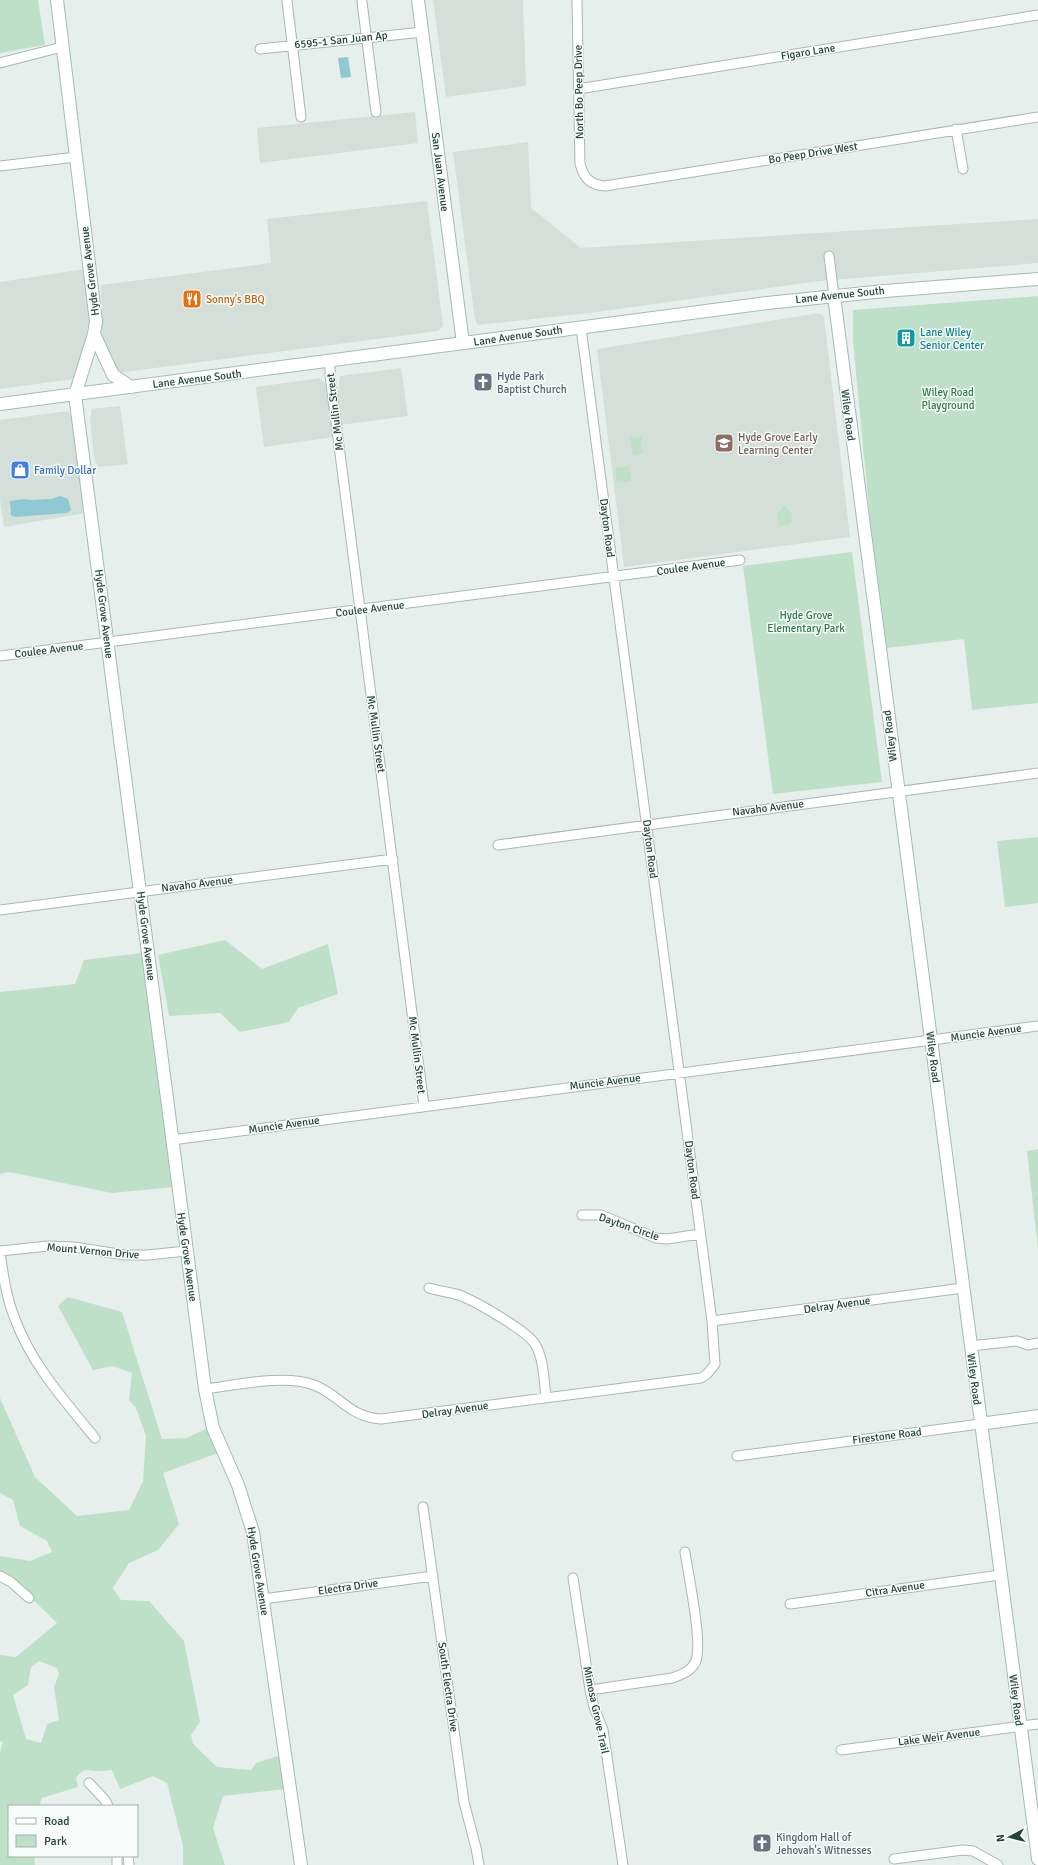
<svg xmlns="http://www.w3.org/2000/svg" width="1038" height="1865" font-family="Signika,sans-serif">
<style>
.built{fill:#d4dfda}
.green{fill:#bfe0c8;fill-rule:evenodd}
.water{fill:#8ec9d4}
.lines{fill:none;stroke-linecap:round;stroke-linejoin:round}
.street-casing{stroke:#a8b8b2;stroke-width:11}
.secondary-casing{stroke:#a4bbb3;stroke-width:14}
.street{stroke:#fff;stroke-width:9}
.secondary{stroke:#fff;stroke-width:12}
.labels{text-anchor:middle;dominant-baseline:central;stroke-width:3;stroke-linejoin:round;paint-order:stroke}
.street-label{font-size:11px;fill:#24423a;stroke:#f7fbf9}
.food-label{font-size:11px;fill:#c56008;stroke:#f7fbf9;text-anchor:start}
.culture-label{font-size:11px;fill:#0d838f;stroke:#f7fbf9;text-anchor:start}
.worship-label{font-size:11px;fill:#5b616d;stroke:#f7fbf9;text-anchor:start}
.park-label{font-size:11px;fill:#2d7a4b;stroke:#f7fbf9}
.education-label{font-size:11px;fill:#785e54;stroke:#f7fbf9;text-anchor:start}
.shop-label{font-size:11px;fill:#366cbe;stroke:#f7fbf9;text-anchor:start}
</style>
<rect width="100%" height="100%" fill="#e6efeb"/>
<!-- built -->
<path class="built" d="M 433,0 L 523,0 L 526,86 L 446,97 Z
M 415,112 L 418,143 L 260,163 L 257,128 Z
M 528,142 L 531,208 L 581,248 L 1038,219 L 1038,263 L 820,281 L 589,313 L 478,325 L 475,320 L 453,152 Z
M 427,201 L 443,326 L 438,331 L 117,373 L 106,354 L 102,333 L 101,285 L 271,263 L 267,219 Z
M 85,269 L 89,296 L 89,321 L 84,347 L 73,379 L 0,389 L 0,282 Z
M 819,313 L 824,317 L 850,537 L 624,567 L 597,349 Z
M 401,368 L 408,416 L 340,425 L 337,400 L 340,376 Z
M 320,378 L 328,388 L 334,437 L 264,447 L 256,387 Z
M 120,406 L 128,464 L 98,467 L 94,458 L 90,419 L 92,409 Z
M 68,411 L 72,418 L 85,513 L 4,527 L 0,499 L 0,420 Z"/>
<!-- green -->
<path class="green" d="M 0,0 L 38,0 L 45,45 L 0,53 Z
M 1038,296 L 1038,703 L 972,710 L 964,639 L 887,648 L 872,539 L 853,342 L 853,310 Z
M 641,436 L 643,454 L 633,456 L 630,438 Z
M 629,466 L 631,481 L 617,483 L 615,468 Z
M 783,506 L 785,506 L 791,513 L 792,520 L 789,525 L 780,526 L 777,515 Z
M 852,552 L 882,782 L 773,794 L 743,566 Z
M 1038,837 L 1038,903 L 1005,907 L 997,841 Z
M 225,940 L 262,969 L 328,944 L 338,994 L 298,1008 L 289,1022 L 240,1032 L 220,1013 L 169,1016 L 158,955 Z
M 142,953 L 174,1187 L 112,1193 L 9,1172 L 0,1174 L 0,992 L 75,984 L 84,960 Z
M 1038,1149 L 1038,1249 L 1027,1151 Z
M 68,1297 L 122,1312 L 162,1439 L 186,1438 L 208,1428 L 218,1453 L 163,1473 L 179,1524 L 158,1550 L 129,1563 L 113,1588 L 121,1600 L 149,1601 L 184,1641 L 200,1722 L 191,1735 L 193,1744 L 217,1767 L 251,1770 L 256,1763 L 281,1755 L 286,1789 L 223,1796 L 213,1828 L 225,1865 L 183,1865 L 183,1846 L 167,1783 L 153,1776 L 120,1789 L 112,1770 C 107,1770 101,1772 95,1771 C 85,1770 83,1769 76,1778 L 78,1787 L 42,1798 L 39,1806 L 9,1806 L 9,1856 L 34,1856 L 35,1865 L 0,1865 L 0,1752 L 3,1742 L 0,1741 L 0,1655 L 16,1657 L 57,1623 L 11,1578 L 0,1572 L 0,1556 L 30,1561 L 52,1552 L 47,1541 L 20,1526 L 13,1500 L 0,1493 L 0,1398 L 35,1477 L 77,1516 L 129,1510 L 143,1481 L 146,1436 L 136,1408 L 129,1400 L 132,1373 L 112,1366 L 93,1370 L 58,1306 ZM 39,1661 L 57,1668 L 59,1674 L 54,1687 L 59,1720 L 47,1724 L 41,1743 L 26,1739 L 13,1695 L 28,1685 L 31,1667 Z"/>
<!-- water -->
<path class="water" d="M 348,57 L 351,77 L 341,78 L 338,58 Z
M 60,496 L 68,499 L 71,510 L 67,513 L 15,517 L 11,515 L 10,501 L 24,499 L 32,500 L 51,499 Z"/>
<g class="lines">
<defs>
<path id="street" d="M 577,0 L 580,164 C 584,178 590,185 605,186 L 1038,117
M 287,1 L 301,117
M 362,2 L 376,112
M 260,49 L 423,32
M 0,63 L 62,47
M 578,89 L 1038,15
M 956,129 L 963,169
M 0,166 L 76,157
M 829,256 L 834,296
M 330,361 L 330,376 L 424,1106
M 0,656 L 740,560
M 498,845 L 1038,773
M 0,910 L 393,859
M 172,1140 L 1038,1026
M 582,1215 L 601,1215 L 656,1238 L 667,1239 L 700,1234
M 0,1251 C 3,1274 6,1297 15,1319 C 32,1365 65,1401 95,1438
M 0,1251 L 48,1246 L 74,1247 L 125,1255 L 148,1255 L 186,1251
M 429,1288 C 439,1291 449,1292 459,1295 C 475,1301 526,1330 535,1344 C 544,1359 544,1381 546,1398
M 712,1321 L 963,1288
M 970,1346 L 1017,1341 L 1028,1345 L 1038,1343
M 205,1389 C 237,1385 284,1374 314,1385 C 340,1395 349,1417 381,1419 L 701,1378 L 707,1374 L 715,1364 L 712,1321 L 581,328
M 737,1456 L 980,1424
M 423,1507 L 464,1802 L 476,1848 L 479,1865
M 0,1576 L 11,1582 L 29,1598
M 573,1578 L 590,1690 L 594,1707 L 603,1730 L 623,1865
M 263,1599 L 433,1576
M 790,1604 L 1000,1575
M 590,1690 L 672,1678 C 680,1675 690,1672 695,1663 C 704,1647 688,1574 685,1552
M 841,1750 L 1038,1724
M 89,1783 L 105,1800 L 108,1806
M 117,1856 L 117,1865
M 128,1856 L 129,1865
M 894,1859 L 963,1850 L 973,1851 L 998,1865"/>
<path id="secondary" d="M 57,0 L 96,322 L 94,334 L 75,395 L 205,1389 L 213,1428 L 238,1485 L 253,1532 L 301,1865
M 418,0 L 463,343
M 834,296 L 1038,1859
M 94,334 L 113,375 L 131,387
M 0,404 L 767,303 L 885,291 L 1038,279
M 980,1424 L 1038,1416"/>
</defs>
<!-- street casing -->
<use href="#street" class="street-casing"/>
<!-- secondary casing -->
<use href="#secondary" class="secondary-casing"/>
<!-- street -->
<use href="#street" class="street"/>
<!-- secondary -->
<use href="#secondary" class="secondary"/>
</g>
<!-- icons -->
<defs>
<symbol id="restaurant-square" viewBox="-11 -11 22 22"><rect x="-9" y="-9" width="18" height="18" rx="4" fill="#e8710a" stroke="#f7fbf9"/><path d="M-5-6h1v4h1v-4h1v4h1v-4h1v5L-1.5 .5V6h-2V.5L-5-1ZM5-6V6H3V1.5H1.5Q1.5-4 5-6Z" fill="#fff"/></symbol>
<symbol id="building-square" viewBox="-11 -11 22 22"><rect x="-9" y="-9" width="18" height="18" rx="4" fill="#0f9aa8" stroke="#f7fbf9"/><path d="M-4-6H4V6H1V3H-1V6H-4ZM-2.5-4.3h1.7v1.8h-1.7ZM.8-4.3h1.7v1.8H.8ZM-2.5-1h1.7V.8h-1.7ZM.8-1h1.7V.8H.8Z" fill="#fff"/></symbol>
<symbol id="church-square" viewBox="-11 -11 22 22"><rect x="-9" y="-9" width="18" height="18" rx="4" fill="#6b7280" stroke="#f7fbf9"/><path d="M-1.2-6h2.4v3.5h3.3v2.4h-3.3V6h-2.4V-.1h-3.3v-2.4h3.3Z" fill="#fff"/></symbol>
<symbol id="school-square" viewBox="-11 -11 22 22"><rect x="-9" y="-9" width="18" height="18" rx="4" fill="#8d6e63" stroke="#f7fbf9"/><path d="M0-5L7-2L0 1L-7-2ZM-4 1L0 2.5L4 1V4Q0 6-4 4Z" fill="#fff"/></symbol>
<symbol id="shop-square" viewBox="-11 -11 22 22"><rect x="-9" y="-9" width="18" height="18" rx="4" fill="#3f7fe0" stroke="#f7fbf9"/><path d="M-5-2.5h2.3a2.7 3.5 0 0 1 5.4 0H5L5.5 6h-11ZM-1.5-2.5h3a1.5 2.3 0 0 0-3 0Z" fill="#fff"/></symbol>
</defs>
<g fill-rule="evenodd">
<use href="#restaurant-square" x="181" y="288" width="22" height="22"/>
<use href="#building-square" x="895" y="327" width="22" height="22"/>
<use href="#church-square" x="472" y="371" width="22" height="22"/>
<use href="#school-square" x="713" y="432" width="22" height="22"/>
<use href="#shop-square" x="9" y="459" width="22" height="22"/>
<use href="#church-square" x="751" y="1832" width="22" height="22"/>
</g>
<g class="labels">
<!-- street labels -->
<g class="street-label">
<text transform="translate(341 40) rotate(-6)">6595-1 San Juan Ap</text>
<text transform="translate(808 52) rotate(-9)">Figaro Lane</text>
<text transform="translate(579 92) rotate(-91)">North Bo Peep Drive</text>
<text transform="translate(813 153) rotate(-9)">Bo Peep Drive West</text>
<text transform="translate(440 172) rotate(83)">San Juan Avenue</text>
<text transform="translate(90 271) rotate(-97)">Hyde Grove Avenue</text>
<text transform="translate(840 295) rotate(-6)">Lane Avenue South</text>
<text transform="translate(518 336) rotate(-8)">Lane Avenue South</text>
<text transform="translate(197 379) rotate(-7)">Lane Avenue South</text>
<text transform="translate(335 412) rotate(-97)">Mc Mullin Street</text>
<text transform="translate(848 415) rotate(83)">Wiley Road</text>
<text transform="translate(607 528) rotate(83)">Dayton Road</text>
<text transform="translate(691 567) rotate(-8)">Coulee Avenue</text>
<text transform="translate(370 609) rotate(-7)">Coulee Avenue</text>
<text transform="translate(104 614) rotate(83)">Hyde Grove Avenue</text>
<text transform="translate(49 650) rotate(-7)">Coulee Avenue</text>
<text transform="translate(376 734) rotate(82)">Mc Mullin Street</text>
<text transform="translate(890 736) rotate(-97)">Wiley Road</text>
<text transform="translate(768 808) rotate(-7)">Navaho Avenue</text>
<text transform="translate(650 849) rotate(83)">Dayton Road</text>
<text transform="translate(197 884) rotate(-7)">Navaho Avenue</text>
<text transform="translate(146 936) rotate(83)">Hyde Grove Avenue</text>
<text transform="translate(986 1033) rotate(-8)">Muncie Avenue</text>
<text transform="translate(417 1055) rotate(83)">Mc Mullin Street</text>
<text transform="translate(933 1057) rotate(83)">Wiley Road</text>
<text transform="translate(605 1082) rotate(-7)">Muncie Avenue</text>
<text transform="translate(284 1125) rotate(-8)">Muncie Avenue</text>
<text transform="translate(692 1170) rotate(83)">Dayton Road</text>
<text transform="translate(629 1227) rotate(19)">Dayton Circle</text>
<text transform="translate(93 1251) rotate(5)">Mount Vernon Drive</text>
<text transform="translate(187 1257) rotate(82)">Hyde Grove Avenue</text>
<text transform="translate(837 1305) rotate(-8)">Delray Avenue</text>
<text transform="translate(974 1379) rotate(83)">Wiley Road</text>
<text transform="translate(455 1410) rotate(-8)">Delray Avenue</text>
<text transform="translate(887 1436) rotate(-7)">Firestone Road</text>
<text transform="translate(258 1571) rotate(81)">Hyde Grove Avenue</text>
<text transform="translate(348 1587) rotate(-8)">Electra Drive</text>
<text transform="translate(895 1589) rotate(-8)">Citra Avenue</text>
<text transform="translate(448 1687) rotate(82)">South Electra Drive</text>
<text transform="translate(1016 1700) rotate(83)">Wiley Road</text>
<text transform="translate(596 1710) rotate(78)">Mimosa Grove Trail</text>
<text transform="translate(939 1737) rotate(-7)">Lake Weir Avenue</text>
</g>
<!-- food labels -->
<g class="food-label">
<text x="206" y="299">Sonny's BBQ</text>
</g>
<!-- culture labels -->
<g class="culture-label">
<text x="920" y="332">Lane Wiley<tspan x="920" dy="13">Senior Center</tspan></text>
</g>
<!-- worship labels -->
<g class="worship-label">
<text x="497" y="376">Hyde Park<tspan x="497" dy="13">Baptist Church</tspan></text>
<text x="776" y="1837">Kingdom Hall of<tspan x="776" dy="13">Jehovah's Witnesses</tspan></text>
</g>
<!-- park labels -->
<g class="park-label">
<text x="948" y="392">Wiley Road<tspan x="948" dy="13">Playground</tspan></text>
<text x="806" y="615">Hyde Grove<tspan x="806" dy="13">Elementary Park</tspan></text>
</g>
<!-- education labels -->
<g class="education-label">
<text x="738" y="437">Hyde Grove Early<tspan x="738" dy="13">Learning Center</tspan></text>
</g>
<!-- shop labels -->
<g class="shop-label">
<text x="34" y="470">Family Dollar</text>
</g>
</g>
<!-- legend -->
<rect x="8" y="1805" width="130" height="52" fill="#f7fbf9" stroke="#a3b1ad"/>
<rect x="16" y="1818" width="20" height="6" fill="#ffffff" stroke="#a3b1ad"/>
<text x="44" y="1825" font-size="12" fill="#24423a">Road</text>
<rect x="16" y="1835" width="20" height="12" fill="#bfe0c8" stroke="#a3b1ad"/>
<text x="44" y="1845" font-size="12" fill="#24423a">Park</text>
<!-- north arrow -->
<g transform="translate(1010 1837) rotate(263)" stroke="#f7fbf9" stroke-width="3" paint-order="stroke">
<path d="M0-3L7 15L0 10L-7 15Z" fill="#24423a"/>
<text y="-6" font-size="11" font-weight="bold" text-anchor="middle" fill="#24423a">N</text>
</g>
</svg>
